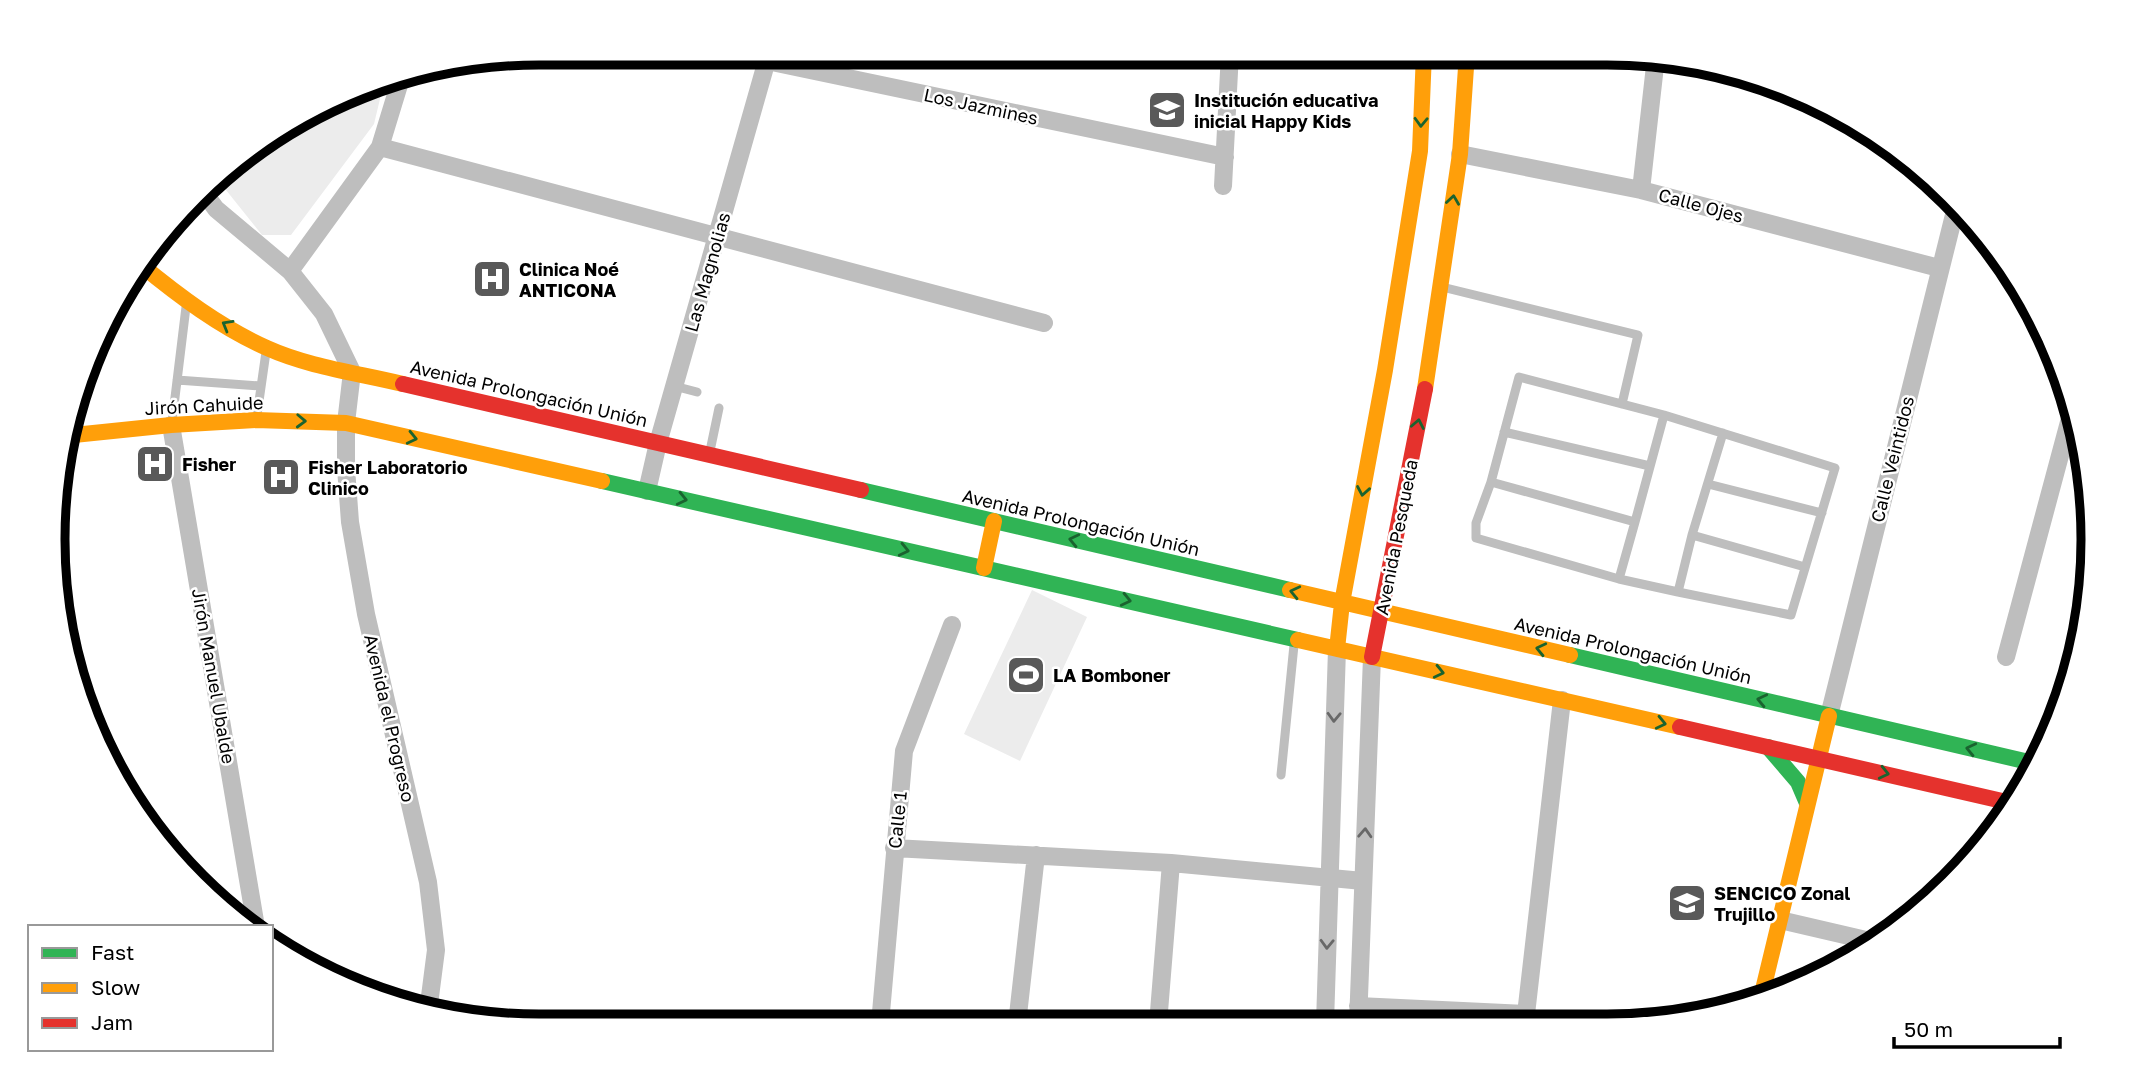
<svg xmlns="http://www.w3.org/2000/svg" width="2146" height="1079" font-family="'Golos Text',sans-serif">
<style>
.green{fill:#ececec}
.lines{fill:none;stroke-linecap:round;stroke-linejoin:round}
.lane{stroke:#bebebe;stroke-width:9}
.street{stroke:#bebebe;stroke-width:18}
.fast{stroke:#30b455;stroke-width:16}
.slow{stroke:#ff9f0a;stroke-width:16}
.jam{stroke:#e5322d;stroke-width:16}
.oneway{stroke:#1a632f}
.oneway2{stroke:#686868}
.labels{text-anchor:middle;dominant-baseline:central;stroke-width:5;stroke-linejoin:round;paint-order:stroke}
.poi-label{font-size:18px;font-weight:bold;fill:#000;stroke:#fff;text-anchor:start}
.street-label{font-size:18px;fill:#000;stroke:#fff}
.rim{fill:none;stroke:#000;stroke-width:9}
</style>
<rect width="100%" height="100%" fill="#fff"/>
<!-- green -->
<path class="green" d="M 385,78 L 374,124 L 291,235 L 262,235 L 218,180 L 243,153 Z
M 1032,590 L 1087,617 L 1020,761 L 964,734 Z"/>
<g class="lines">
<!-- lane -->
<path class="lane" d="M 1442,287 L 1638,335 L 1622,404
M 177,380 L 261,386
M 674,386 L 697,392
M 257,415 L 266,352
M 1664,415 L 1635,522 L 1491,482 L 1519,377 L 1664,415 L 1835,468 L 1791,615 L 1678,592 L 1692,535 L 1723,433
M 172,422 L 186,307
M 1504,432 L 1650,466
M 710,451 L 719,408
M 1491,482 L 1476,523 L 1476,538 L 1619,579 L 1635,522
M 1708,484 L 1822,513
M 1692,535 L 1805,567
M 1619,579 L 1678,592
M 1281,775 L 1294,645"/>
<!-- street -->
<path class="street" d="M 737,53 L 767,61 L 1225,157
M 380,147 L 1044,323
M 1460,154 L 1641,190 L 1939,268
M 1223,186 L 1230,53
M 1641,190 L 1656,57
M 205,194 L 216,209 L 290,271 L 324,314 L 352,372 L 346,423 L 346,468 L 350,522 L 366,614 L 428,882 L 436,950 L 428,1012
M 290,271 L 380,147 L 402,75
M 171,425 L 256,927
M 647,491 L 658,443 L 769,53
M 2006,657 L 2073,407
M 1829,716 L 1957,203
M 894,848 L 1171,863 L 1363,881
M 1780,920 L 1879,943
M 1358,1006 L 1526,1014
M 1325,1023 L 1337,649
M 1358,1023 L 1372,657
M 1525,1023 L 1562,700
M 880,1024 L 904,751 L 952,625
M 1017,1024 L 1036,855
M 1158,1024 L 1171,863"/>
<!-- fast -->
<path class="fast" d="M 602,481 L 1298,640
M 861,490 L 1290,590
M 1570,655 L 2037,764
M 1768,747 L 1798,782 L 1807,803"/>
<!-- slow -->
<path class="slow" d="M 140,264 C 179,296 220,327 267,348 C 309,367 358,373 403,384
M 1425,389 L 1460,154 L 1467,53
M 64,436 L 171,425 L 256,420 L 346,423 L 602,481
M 984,568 L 994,521
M 1290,590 L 1570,655
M 1298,640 L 1680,727
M 1337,649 L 1342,603 L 1385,370 L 1420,151 L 1424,53
M 1761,998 L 1829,716"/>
<!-- jam -->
<path class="jam" d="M 403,384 L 861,490
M 1372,657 L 1425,389
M 1680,727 L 2011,803"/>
</g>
<!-- one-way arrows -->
<defs><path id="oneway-chevron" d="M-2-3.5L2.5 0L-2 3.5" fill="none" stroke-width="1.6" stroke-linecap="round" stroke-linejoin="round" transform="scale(1.75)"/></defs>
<g class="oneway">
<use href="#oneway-chevron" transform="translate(1421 122) rotate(92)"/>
<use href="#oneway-chevron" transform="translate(1453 200) rotate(-82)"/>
<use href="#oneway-chevron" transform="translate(227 325) rotate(-150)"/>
<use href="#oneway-chevron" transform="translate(301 421) rotate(2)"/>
<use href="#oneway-chevron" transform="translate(1418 424) rotate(-79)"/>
<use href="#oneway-chevron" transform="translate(412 438) rotate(13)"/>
<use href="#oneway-chevron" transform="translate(1363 491) rotate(100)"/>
<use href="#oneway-chevron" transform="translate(682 499) rotate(13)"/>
<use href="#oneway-chevron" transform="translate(1074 540) rotate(-167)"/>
<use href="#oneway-chevron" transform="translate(904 550) rotate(13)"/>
<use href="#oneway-chevron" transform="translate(1295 592) rotate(-167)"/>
<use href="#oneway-chevron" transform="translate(1126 600) rotate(13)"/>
<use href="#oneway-chevron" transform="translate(1541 649) rotate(-167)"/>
<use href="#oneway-chevron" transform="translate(1439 672) rotate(13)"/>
<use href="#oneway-chevron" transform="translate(1762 700) rotate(-167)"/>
<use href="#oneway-chevron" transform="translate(1661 723) rotate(13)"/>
<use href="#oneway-chevron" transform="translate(1971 749) rotate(-167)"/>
<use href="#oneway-chevron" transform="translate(1884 773) rotate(13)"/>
</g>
<g class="oneway2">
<use href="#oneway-chevron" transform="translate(1334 717) rotate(92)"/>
<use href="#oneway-chevron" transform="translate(1365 833) rotate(-87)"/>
<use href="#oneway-chevron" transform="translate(1327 944) rotate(92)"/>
</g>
<!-- icons -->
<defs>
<symbol id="school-square" viewBox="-11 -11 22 22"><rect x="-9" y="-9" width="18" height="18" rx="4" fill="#595959" stroke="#fff"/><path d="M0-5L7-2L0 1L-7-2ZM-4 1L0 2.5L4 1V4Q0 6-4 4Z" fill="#fff"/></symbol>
<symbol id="hospital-square" viewBox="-11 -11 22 22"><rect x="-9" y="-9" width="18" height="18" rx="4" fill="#595959" stroke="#fff"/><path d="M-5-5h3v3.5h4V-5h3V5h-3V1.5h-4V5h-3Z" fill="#fff"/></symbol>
<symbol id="stadium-square" viewBox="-11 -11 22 22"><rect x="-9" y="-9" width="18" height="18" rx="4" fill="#595959" stroke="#fff"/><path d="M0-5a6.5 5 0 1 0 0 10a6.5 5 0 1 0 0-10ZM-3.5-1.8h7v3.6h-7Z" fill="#fff"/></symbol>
<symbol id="university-square" viewBox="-11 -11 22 22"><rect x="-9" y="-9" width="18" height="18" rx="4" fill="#595959" stroke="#fff"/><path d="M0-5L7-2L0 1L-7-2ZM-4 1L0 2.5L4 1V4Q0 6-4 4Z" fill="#fff"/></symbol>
</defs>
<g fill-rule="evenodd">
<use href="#school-square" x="1145" y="88" width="44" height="44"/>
<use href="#hospital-square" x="470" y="257" width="44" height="44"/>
<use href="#hospital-square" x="133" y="442" width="44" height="44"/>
<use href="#hospital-square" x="259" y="455" width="44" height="44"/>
<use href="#stadium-square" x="1004" y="653" width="44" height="44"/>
<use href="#university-square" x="1665" y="881" width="44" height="44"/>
</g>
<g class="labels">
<!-- poi labels -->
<g class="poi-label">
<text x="1194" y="100">Institución educativa<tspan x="1194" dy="21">inicial Happy Kids</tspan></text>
<text x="519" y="269">Clinica Noé<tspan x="519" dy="21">ANTICONA</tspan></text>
<text x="182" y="464">Fisher</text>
<text x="308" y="467">Fisher Laboratorio<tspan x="308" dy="21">Clinico</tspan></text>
<text x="1053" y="675">LA Bomboner</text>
<text x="1714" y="893">SENCICO Zonal<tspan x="1714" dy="21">Trujillo</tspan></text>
</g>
<!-- street labels -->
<g class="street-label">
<text transform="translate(981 106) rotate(12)">Los Jazmines</text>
<text transform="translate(1701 205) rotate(15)">Calle Ojes</text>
<text transform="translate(707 272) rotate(-74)">Las Magnolias</text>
<text transform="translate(529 393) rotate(13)">Avenida Prolongación Unión</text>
<text transform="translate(204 405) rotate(-3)">Jirón Cahuide</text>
<text transform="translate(1892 459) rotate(-76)">Calle Veintidos</text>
<text transform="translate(1081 522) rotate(13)">Avenida Prolongación Unión</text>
<text transform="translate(1396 537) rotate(-79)">Avenida Pesqueda</text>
<text transform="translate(1633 650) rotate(13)">Avenida Prolongación Unión</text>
<text transform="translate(214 676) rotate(80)">Jirón Manuel Ubalde</text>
<text transform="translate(390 718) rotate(77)">Avenida el Progreso</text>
<text transform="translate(897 820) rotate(-84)">Calle 1</text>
</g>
</g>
<!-- crop -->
<path d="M0 0H2146V1079H0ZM539 65H1607A474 474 0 0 1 2081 539V540A474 474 0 0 1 1607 1014H539A474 474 0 0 1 65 540V539A474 474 0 0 1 539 65Z" fill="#fff" fill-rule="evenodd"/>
<path class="rim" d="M539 65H1607A474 474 0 0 1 2081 539V540A474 474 0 0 1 1607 1014H539A474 474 0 0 1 65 540V539A474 474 0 0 1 539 65Z"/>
<!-- legend -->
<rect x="28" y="925" width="245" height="126" fill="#ffffff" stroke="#999999" stroke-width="2"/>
<rect x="42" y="948" width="35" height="10" fill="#30b455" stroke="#999999" stroke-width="2"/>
<text x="91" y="960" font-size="21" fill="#000000">Fast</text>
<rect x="42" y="983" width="35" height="10" fill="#ff9f0a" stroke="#999999" stroke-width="2"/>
<text x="91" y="995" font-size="21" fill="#000000">Slow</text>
<rect x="42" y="1018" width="35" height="10" fill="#e5322d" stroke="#999999" stroke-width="2"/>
<text x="91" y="1030" font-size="21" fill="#000000">Jam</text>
<!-- scale -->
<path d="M1894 1037v10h166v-10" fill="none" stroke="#000000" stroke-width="3.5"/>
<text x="1904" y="1037" font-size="21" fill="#000000" stroke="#ffffff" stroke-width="5" paint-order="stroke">50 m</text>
</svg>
